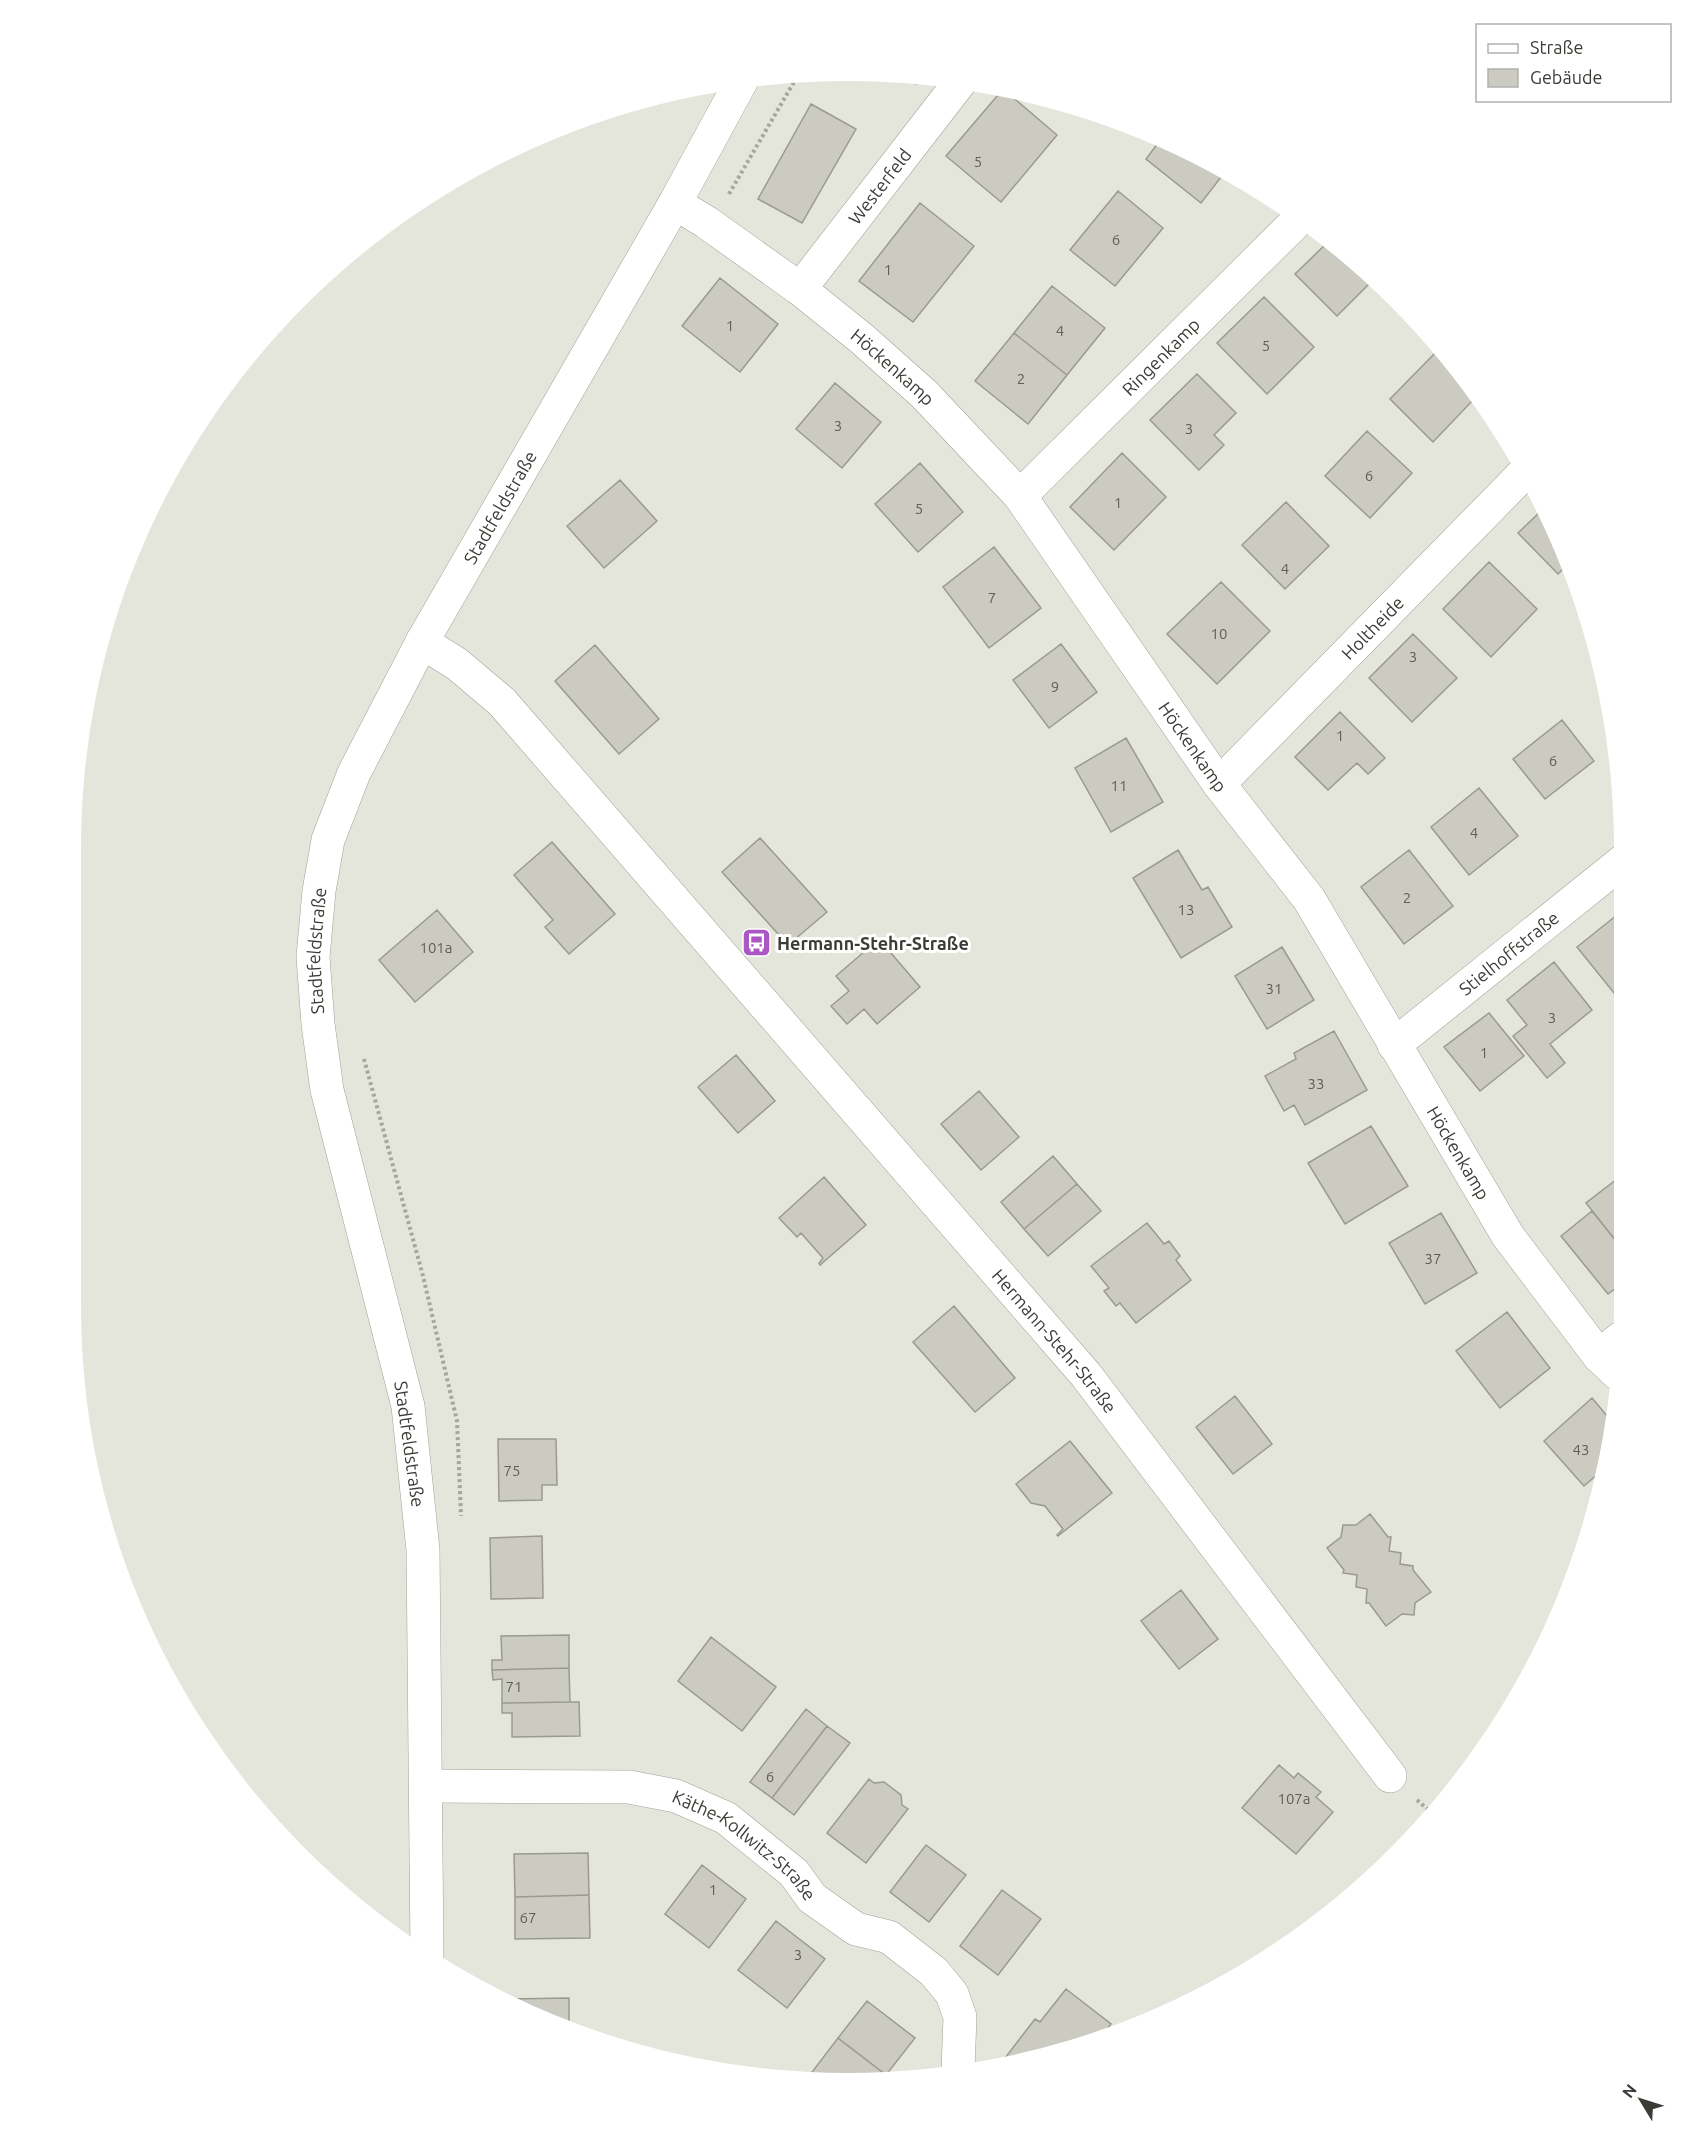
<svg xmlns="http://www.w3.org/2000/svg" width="1695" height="2154" font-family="Ubuntu,sans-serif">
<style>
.building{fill:#cbcbc1;stroke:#9a9a90;stroke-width:1.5}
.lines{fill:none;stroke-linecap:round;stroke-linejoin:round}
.minor-casing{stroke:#a1a197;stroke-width:34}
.path{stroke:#a5a69d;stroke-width:4;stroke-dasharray:3 3;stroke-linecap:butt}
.minor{stroke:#fff;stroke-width:33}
.labels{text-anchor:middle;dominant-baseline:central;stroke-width:6;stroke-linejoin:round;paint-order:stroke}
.number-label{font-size:15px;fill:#60605a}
.street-label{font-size:18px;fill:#3c3c37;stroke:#fff}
.poi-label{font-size:18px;font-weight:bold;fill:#3c3c37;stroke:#fff;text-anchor:start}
</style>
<rect width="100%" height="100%" fill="#e5e6db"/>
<!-- building -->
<path class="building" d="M 896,72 L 898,72 L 921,76 L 916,84 Z
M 1003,89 L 1057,135 L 1001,202 L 946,156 Z
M 811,104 L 856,129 L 802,223 L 758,199 Z
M 1161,139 L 1191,150 L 1225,172 L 1201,203 L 1146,159 Z
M 1118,191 L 1163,228 L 1115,286 L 1070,250 Z
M 920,203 L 974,246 L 913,322 L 859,281 Z
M 1330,240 L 1373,280 L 1337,316 L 1295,274 Z
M 720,278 L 778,324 L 740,372 L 682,326 Z
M 1052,286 L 1105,328 L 1067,375 L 1014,333 Z
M 1264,297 L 1314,347 L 1267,394 L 1217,343 Z
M 1014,333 L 1067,375 L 1028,424 L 975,381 Z
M 1438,350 L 1452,363 L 1476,397 L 1433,442 L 1390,399 Z
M 1197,374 L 1236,413 L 1214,435 L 1224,445 L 1199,470 L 1150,420 Z
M 835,383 L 881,422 L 842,468 L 796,429 Z
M 1367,431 L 1412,473 L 1370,518 L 1325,476 Z
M 1122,453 L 1166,497 L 1114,550 L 1070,507 Z
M 920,463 L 963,512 L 918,552 L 875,504 Z
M 620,480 L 657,521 L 604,568 L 567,526 Z
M 1286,502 L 1329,546 L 1285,589 L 1242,545 Z
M 1543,509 L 1568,564 L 1558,574 L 1518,533 Z
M 994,547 L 1041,608 L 989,648 L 943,587 Z
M 1489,562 L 1537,609 L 1491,657 L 1443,609 Z
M 1221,582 L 1270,631 L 1217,684 L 1167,634 Z
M 1413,634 L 1457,678 L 1412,722 L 1369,678 Z
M 1061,644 L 1097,692 L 1049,728 L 1013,680 Z
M 595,645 L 659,719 L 619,754 L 555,681 Z
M 1340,712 L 1385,758 L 1368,774 L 1357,763 L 1328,790 L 1295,757 Z
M 1562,720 L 1594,761 L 1545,799 L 1513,759 Z
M 1126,738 L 1163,802 L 1111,832 L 1075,768 Z
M 1479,788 L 1518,836 L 1469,875 L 1431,827 Z
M 760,838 L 827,912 L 788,945 L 722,872 Z
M 552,842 L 615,914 L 569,954 L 545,927 L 553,920 L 514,875 Z
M 1178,850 L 1202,890 L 1208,887 L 1232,927 L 1181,958 L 1133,878 Z
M 1409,850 L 1453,906 L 1404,944 L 1361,887 Z
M 437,910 L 473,952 L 415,1002 L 379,960 Z
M 1617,915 L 1623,923 L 1623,985 L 1614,993 L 1577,947 Z
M 879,939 L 920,987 L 877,1024 L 864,1009 L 847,1024 L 831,1006 L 849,991 L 836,976 Z
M 1282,947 L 1314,1000 L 1267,1029 L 1235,976 Z
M 1554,962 L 1592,1010 L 1550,1044 L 1565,1063 L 1547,1078 L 1513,1036 L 1527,1025 L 1507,1000 Z
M 1489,1013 L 1524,1056 L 1480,1091 L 1444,1047 Z
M 1334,1031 L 1367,1090 L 1305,1125 L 1294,1105 L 1284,1111 L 1265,1076 L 1296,1059 L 1294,1053 Z
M 736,1055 L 775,1101 L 738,1133 L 698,1087 Z
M 979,1091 L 1019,1137 L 981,1170 L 941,1124 Z
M 1371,1126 L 1408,1186 L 1345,1224 L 1308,1163 Z
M 1053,1156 L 1077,1184 L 1024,1229 L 1001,1202 Z
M 824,1177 L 866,1225 L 820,1265 L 819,1263 L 823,1258 L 801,1233 L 797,1237 L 779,1218 Z
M 1617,1179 L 1624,1188 L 1624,1251 L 1586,1203 Z
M 1077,1184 L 1101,1211 L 1048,1256 L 1024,1229 Z
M 1592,1211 L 1624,1251 L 1624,1282 L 1608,1294 L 1561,1236 Z
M 1441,1213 L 1477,1273 L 1425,1304 L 1389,1243 Z
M 1147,1223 L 1164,1244 L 1169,1241 L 1180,1256 L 1176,1260 L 1191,1280 L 1136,1323 L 1120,1303 L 1116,1306 L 1104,1291 L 1109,1288 L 1091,1266 Z
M 954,1306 L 1015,1378 L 975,1412 L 913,1342 Z
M 1507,1312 L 1550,1368 L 1500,1408 L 1456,1351 Z
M 1235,1396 L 1272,1444 L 1233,1474 L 1196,1427 Z
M 1592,1398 L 1613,1423 L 1607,1466 L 1584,1486 L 1544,1441 Z
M 498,1439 L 556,1439 L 557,1485 L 542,1485 L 542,1500 L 499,1501 Z
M 1070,1441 L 1112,1493 L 1058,1536 L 1057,1535 L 1063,1529 L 1045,1506 L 1031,1503 L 1016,1484 Z
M 1370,1514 L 1388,1537 L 1391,1537 L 1389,1551 L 1401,1553 L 1400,1564 L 1413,1566 L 1413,1570 L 1431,1592 L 1415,1603 L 1414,1615 L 1402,1614 L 1386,1626 L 1369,1603 L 1366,1603 L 1367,1589 L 1356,1587 L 1357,1575 L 1343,1573 L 1344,1570 L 1327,1548 L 1341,1537 L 1343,1525 L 1356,1525 Z
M 542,1536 L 543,1598 L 491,1599 L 490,1538 Z
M 1181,1590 L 1218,1639 L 1179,1669 L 1141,1621 Z
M 569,1635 L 569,1668 L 492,1670 L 492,1660 L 502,1660 L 501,1636 Z
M 711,1637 L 776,1687 L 742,1731 L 678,1681 Z
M 569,1668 L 570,1702 L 502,1703 L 502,1679 L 493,1680 L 492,1670 Z
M 570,1702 L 579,1702 L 580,1736 L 512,1737 L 512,1713 L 502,1713 L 502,1703 Z
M 806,1709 L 827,1726 L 772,1798 L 750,1782 Z
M 827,1726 L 850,1743 L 794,1815 L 772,1798 Z
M 1279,1765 L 1294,1778 L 1298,1773 L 1321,1792 L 1316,1797 L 1333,1812 L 1296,1854 L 1242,1808 Z
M 869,1779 L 874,1783 L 884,1782 L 901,1795 L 902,1805 L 908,1809 L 866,1863 L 827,1833 Z
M 926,1845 L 966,1875 L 929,1922 L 890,1892 Z
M 588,1853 L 589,1895 L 515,1897 L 514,1854 Z
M 702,1865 L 746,1899 L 709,1948 L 665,1914 Z
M 1002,1890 L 1041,1919 L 998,1975 L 960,1946 Z
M 589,1895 L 590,1938 L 515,1939 L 515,1897 Z
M 776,1921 L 825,1959 L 787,2008 L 738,1970 Z
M 1066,1989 L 1111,2024 L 1103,2035 L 1049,2057 L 1010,2062 L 1005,2058 L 1035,2019 L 1040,2022 Z
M 569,1998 L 569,2025 L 507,1999 Z
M 867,2001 L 915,2038 L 886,2075 L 838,2038 Z
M 838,2038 L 886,2075 L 884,2079 L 848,2083 L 813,2079 L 809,2076 Z"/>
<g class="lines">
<defs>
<g id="minor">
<path id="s1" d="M 675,203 L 706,222 L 800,289 L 861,338 L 924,394 L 1020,496 L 1219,784 L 1309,899 L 1508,1236 L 1599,1356 L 1618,1374"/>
<path id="s2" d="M 800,289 L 960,82"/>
<path id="s3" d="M 1020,496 L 1300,218"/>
<path id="s4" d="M 422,642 L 457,664 L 502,702 L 1086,1375 L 1390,1776"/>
<path id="s5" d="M 1219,784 L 1526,471"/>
<path id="s6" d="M 1394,1045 L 1623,861"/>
<path d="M 1599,1356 L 1621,1338"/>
<path id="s7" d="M 426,1786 L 629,1787 L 676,1796 L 726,1818 L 794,1873 L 812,1898 L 856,1929 L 889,1937 L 934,1972 L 952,1994 L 960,2017 L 958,2069"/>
<path id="s8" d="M 427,1955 L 423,1550 L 408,1406 L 327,1090 L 318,1024 L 313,957 L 319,891 L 328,840 L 354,773 L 422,642 L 675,203 L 743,78"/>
</g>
</defs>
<!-- minor casing -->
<use href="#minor" class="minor-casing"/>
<!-- path -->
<path class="path" d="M 729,194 L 798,75
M 364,1059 L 423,1276 L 457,1421 L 461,1516
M 1417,1800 L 1432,1813"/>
<!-- minor -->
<use href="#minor" class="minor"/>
</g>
<!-- icons -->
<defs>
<symbol id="bus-square" viewBox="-11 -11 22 22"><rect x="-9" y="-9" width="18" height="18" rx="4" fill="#aa56c5" stroke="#fff"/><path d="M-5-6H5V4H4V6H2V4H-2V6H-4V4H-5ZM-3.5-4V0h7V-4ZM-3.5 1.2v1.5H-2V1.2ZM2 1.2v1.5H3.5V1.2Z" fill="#fff"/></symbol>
</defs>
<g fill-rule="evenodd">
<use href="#bus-square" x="740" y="926" width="33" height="33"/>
</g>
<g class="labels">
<!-- number labels -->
<g class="number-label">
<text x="978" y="161">5</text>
<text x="1116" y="239">6</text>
<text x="888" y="269">1</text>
<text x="730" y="325">1</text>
<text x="1060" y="330">4</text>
<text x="1266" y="345">5</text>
<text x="1021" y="378">2</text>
<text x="838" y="425">3</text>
<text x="1189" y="428">3</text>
<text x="1369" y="475">6</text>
<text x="1118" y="502">1</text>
<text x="919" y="508">5</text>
<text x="1285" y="568">4</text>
<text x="992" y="597">7</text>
<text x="1219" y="633">10</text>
<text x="1413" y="656">3</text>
<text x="1055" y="686">9</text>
<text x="1340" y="735">1</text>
<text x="1553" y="760">6</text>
<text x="1119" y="785">11</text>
<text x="1474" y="832">4</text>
<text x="1407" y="897">2</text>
<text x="1186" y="909">13</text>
<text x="436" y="947">101a</text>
<text x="1274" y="988">31</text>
<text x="1552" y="1017">3</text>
<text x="1484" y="1052">1</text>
<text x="1316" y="1083">33</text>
<text x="1433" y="1258">37</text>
<text x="1581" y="1449">43</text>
<text x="512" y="1470">75</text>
<text x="514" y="1686">71</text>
<text x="770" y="1776">6</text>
<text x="1294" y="1798">107a</text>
<text x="713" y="1889">1</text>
<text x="528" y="1917">67</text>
<text x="798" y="1954">3</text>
</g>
<!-- street labels -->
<g class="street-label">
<text stroke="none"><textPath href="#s2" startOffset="130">Westerfeld</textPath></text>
<text stroke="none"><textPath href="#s3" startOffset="198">Ringenkamp</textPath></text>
<text stroke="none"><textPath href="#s1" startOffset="273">Höckenkamp</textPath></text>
<text stroke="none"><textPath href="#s8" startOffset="1503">Stadtfeldstraße</textPath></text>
<text stroke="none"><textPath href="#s5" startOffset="219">Holtheide</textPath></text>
<text stroke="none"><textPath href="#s1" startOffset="759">Höckenkamp</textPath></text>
<text stroke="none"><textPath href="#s8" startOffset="1016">Stadtfeldstraße</textPath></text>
<text stroke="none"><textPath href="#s6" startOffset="147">Stielhoffstraße</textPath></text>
<text stroke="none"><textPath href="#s1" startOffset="1245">Höckenkamp</textPath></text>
<text stroke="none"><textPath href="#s4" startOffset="945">Hermann-Stehr-Straße</textPath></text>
<text transform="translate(410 1444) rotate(82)">Stadtfeldstraße</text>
<text stroke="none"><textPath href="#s7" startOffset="336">Käthe-Kollwitz-Straße</textPath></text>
</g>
<!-- poi labels -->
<g class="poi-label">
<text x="777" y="943">Hermann-Stehr-Straße</text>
</g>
</g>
<!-- crop -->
<path d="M0 0H1695V2154H0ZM847 81H848A766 766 0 0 1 1614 847V1307A766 766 0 0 1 848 2073H847A766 766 0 0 1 81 1307V847A766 766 0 0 1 847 81Z" fill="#fff" fill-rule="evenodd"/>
<!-- legend -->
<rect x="1476" y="24" width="195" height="78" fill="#ffffff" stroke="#b1b1af" stroke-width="1.5"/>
<rect x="1488" y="44" width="30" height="9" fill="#ffffff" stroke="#b1b1af" stroke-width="1.5"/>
<text x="1530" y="54" font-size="18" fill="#3c3c37">Straße</text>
<rect x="1488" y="69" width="30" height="18" fill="#cbcbc1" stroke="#b1b1af" stroke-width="1.5"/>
<text x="1530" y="84" font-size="18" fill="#3c3c37">Gebäude</text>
<!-- north arrow -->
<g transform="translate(1641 2100) rotate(308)" stroke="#ffffff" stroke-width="4.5" paint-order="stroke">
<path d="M0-4.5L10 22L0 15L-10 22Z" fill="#3c3c37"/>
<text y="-9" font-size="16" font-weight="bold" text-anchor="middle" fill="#3c3c37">N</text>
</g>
</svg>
